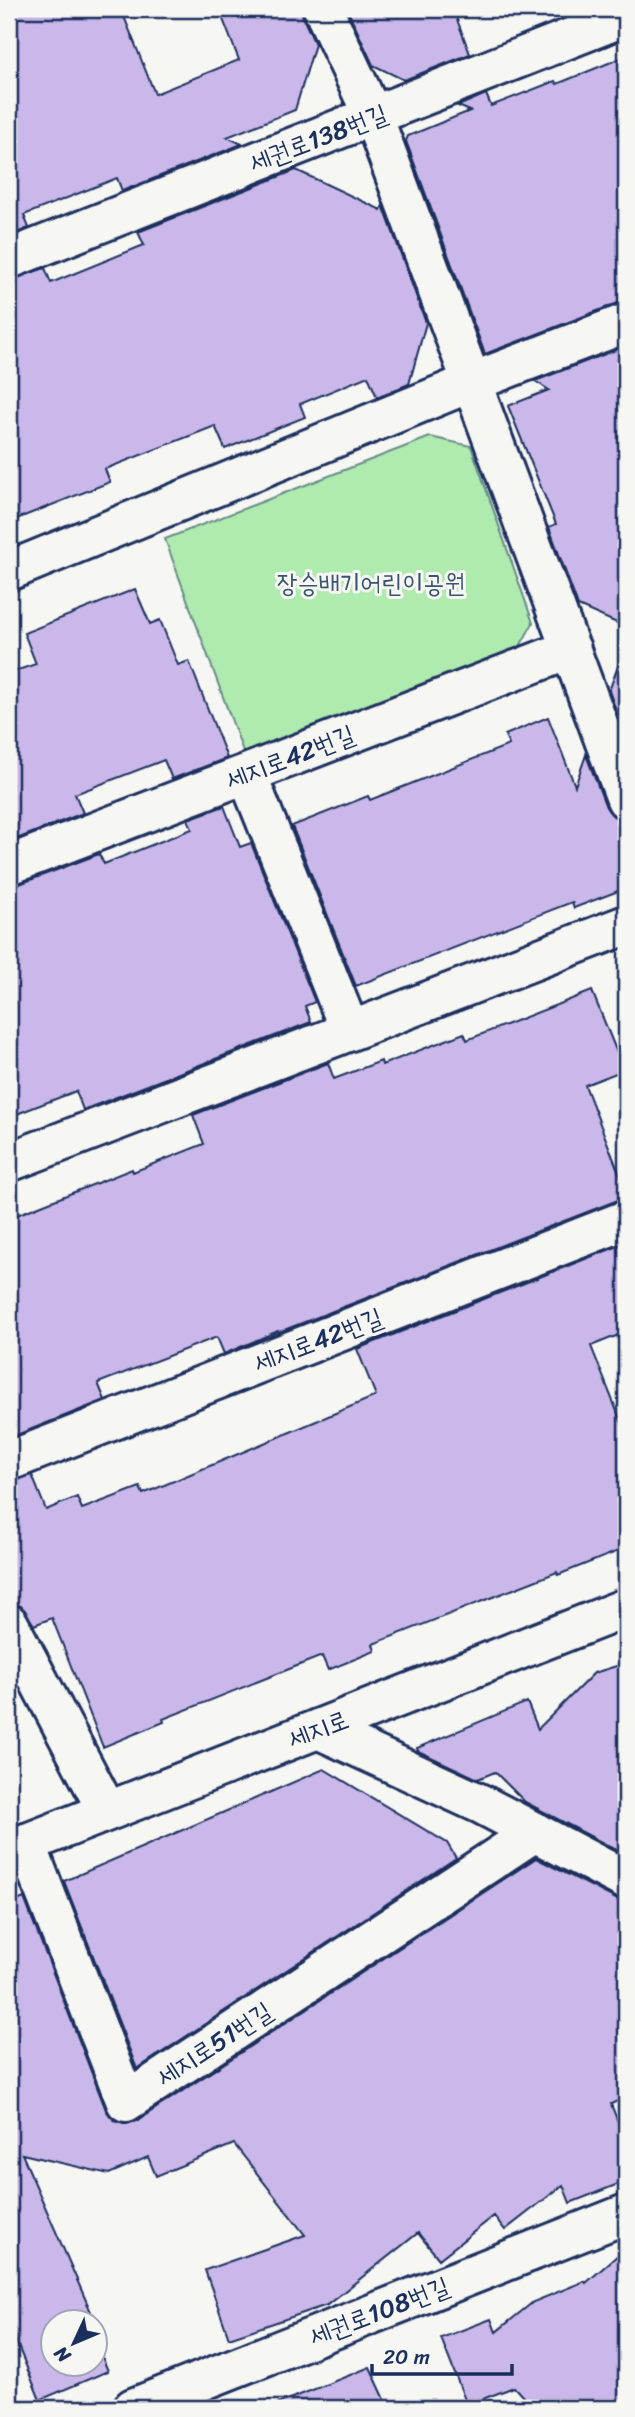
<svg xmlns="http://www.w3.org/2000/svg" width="635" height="2417" font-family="Sriracha,'Poor Story',sans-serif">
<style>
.green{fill:#afeaaf;stroke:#658c86;stroke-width:2}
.building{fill:#c9b8e9;stroke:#1b2f5e;stroke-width:2;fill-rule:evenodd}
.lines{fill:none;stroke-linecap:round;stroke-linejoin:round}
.minor-casing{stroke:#1b2f5e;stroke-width:44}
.tertiary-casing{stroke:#1b2f5e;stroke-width:44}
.minor{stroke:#f6f6f2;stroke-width:38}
.tertiary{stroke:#f6f6f2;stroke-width:38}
.labels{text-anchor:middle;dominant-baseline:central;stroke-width:6;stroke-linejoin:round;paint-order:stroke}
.street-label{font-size:26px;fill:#1b2f5e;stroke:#f6f6f2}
.park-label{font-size:26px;fill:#39546e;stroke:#f6f6f2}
</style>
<rect width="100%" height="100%" fill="#f6f6f2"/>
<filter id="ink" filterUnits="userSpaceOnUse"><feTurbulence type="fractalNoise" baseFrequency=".0143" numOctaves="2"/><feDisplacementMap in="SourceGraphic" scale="14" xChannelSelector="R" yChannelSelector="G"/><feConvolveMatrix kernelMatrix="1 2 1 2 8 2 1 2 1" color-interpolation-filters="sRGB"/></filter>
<g filter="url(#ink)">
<!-- green -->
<path class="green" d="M 430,437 L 471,446 L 533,623 L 519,648 L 244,754 L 165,539 Z"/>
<!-- building -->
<path class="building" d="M 9,9 L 121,9 L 155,94 L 239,60 L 219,9 L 301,9 L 303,18 L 315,44 L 295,110 L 227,137 L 242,144 L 122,191 L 117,178 L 24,215 L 29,228 L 9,236 Z
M 347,9 L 453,9 L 470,54 L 404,80 L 373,65 Z
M 626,56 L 626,302 L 618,303 L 485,354 L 406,141 L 408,136 L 470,111 L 458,106 L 486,94 L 491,106 L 555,81 L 557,84 Z
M 296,170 L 381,210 L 383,205 L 426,323 L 409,384 L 377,397 L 368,376 L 300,404 L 305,417 L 225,449 L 215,426 L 105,469 L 110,482 L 9,522 L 9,280 L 45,268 L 51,283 L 144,245 L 138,232 Z
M 626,346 L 626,627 L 578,606 L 549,527 L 556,524 L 508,406 L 549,390 L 535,381 Z
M 135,589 L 150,624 L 160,620 L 178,665 L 189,661 L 227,758 L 172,779 L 164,760 L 75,794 L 83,813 L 9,842 L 9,673 L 36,664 L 24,633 Z
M 621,658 L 626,659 L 626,737 L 609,691 Z
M 548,717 L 575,786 L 586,755 L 606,807 L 613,816 L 626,820 L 626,888 L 574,908 L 572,902 L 356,986 L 292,826 L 368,796 L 370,800 L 509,745 L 505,735 Z
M 224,806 L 240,847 L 251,843 L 315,1002 L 305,1006 L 311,1022 L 83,1110 L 76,1091 L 9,1117 L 9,886 L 17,885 L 99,854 L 104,864 L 192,829 L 188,819 Z
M 592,991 L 624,1070 L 585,1085 L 626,1191 L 626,1199 L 618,1200 L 279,1332 L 278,1331 L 224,1354 L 217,1337 L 98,1383 L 105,1400 L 9,1438 L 9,1218 L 132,1169 L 133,1172 L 204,1144 L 193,1115 L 328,1063 L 334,1079 L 381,1061 L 382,1065 L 464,1033 L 467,1040 Z
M 626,1243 L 626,1332 L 591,1346 L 626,1434 L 626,1548 L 558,1575 L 557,1572 L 373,1644 L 375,1651 L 328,1670 L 322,1656 L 163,1719 L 164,1722 L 103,1747 L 52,1618 L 34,1625 L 21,1606 L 9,1602 L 9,1482 L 32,1475 L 46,1510 L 77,1497 L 82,1509 L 140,1487 L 143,1494 L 376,1396 L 357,1349 Z
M 626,1663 L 626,1855 L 525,1802 L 495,1772 L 478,1779 L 418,1751 L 417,1748 L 527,1702 L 538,1729 L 594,1673 Z
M 324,1769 L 447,1843 L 456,1858 L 137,2069 L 64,1881 Z
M 536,1858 L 616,1899 L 626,1902 L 626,2097 L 611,2104 L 626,2143 L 626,2181 L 570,2203 L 563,2185 L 505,2230 L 494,2216 L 439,2259 L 418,2233 L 327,2305 L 229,2338 L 205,2270 L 305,2235 L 234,2144 L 156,2176 L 148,2157 L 109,2174 L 22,2154 L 105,2344 L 98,2347 L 108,2371 L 40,2400 L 9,2324 L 9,1904 L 24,1898 L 106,2110 L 114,2120 L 127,2124 L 138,2120 ZM 52,2322 L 94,2322 L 94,2364 L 52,2364 Z
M 626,2248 L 626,2408 L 533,2408 L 514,2387 L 467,2405 L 441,2338 L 491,2319 L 496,2332 L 533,2302 L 585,2281 L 586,2283 Z
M 370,2367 L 389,2408 L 273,2408 L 272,2406 Z"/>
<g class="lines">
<defs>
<path id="minor" d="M 323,9 L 373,116 L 626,799
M 9,259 L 626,16
M 9,571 L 472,382 L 626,323
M 247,774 L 350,1031
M 9,865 L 571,649
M 9,1162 L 626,925
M 9,1461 L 626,1220
M 9,1624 L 107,1811
M 318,1729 L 481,1804 L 626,1880
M 26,1843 L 126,2102 L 535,1832
M 133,2408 L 626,2214"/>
<path id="tertiary" d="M 9,1850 L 626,1608"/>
</defs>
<!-- minor casing -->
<use href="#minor" class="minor-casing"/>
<!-- tertiary casing -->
<use href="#tertiary" class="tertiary-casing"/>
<!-- minor -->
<use href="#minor" class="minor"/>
<!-- tertiary -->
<use href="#tertiary" class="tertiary"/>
</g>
</g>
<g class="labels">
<!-- street labels -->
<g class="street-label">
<text transform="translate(318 138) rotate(-21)">세권로138번길</text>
<text transform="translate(290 757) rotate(-21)">세지로42번길</text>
<text transform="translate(318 1340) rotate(-21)">세지로42번길</text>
<text transform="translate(318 1729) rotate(-21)">세지로</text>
<text transform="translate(214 2044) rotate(-33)">세지로51번길</text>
<text transform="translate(379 2311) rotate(-21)">세권로108번길</text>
</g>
<!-- park labels -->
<g class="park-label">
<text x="371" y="583">장승배기어린이공원</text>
</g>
</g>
<!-- margin -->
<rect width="635" height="2417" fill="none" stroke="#f6f6f2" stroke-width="35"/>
<rect x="18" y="18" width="600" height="2382" fill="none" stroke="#1b2f5e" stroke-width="2.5" filter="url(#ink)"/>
<!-- north arrow -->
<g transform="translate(74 2343) rotate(226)"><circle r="33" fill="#f6f6f2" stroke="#9ea6b7" stroke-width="2"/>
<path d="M0-5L12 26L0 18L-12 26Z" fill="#1b2f5e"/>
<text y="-10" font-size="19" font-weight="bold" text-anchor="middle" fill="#1b2f5e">N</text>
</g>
<!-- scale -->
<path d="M372 2364v10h140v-10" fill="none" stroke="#1b2f5e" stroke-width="3.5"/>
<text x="383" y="2364" font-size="21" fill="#1b2f5e" stroke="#f6f6f2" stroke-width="5" paint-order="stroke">20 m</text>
</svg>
